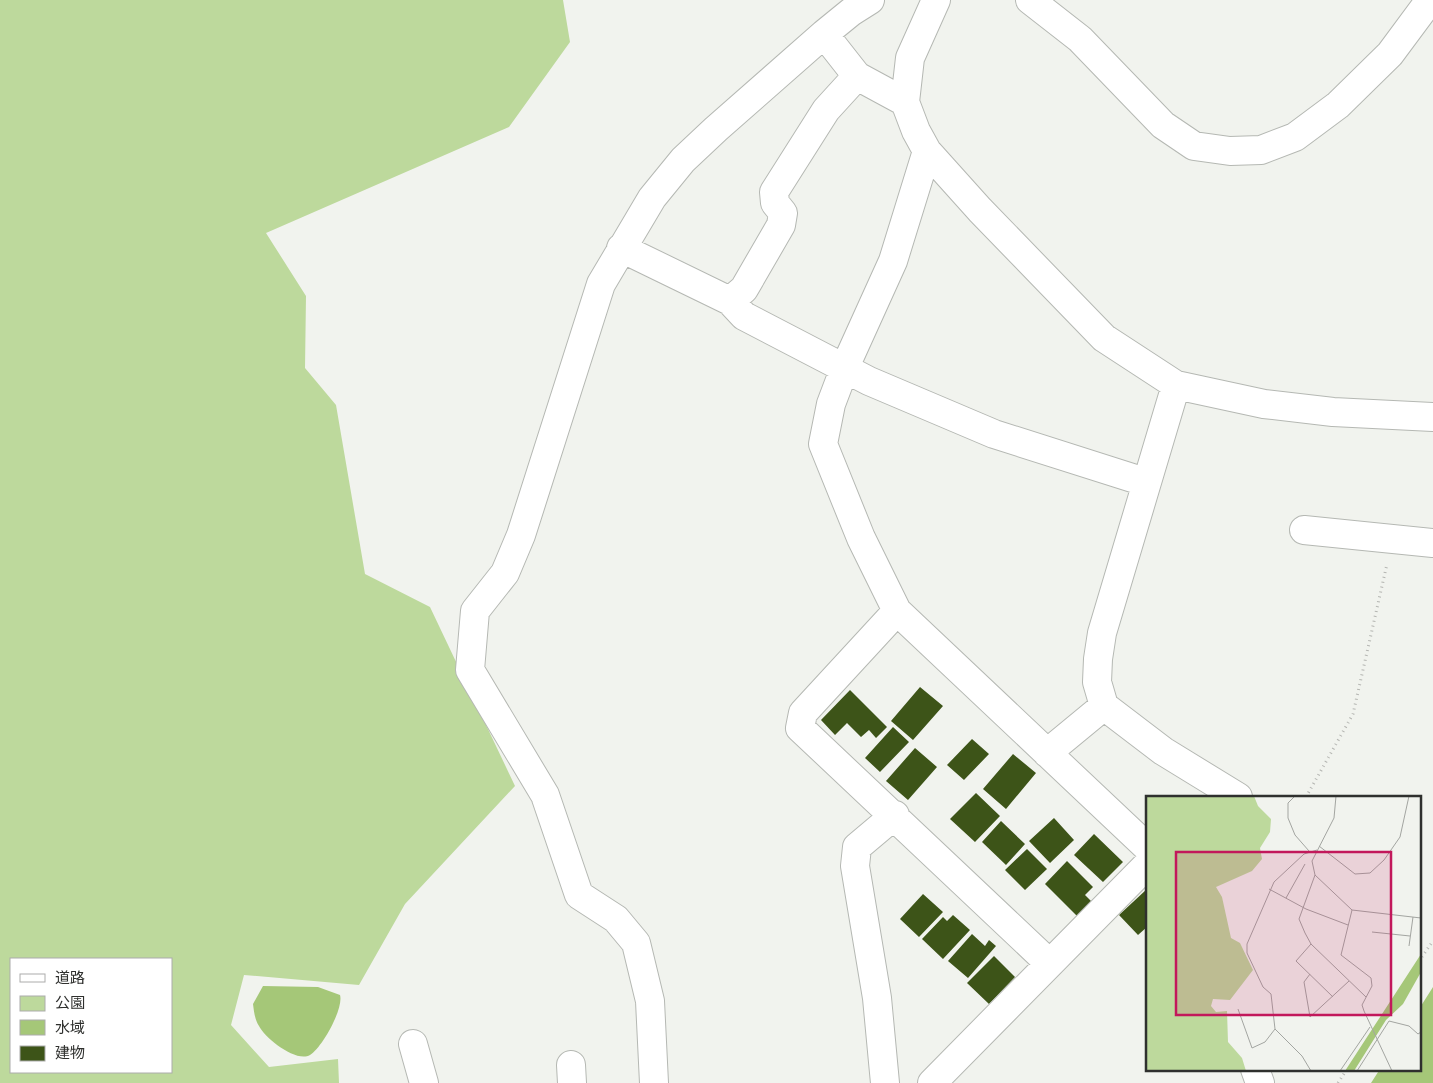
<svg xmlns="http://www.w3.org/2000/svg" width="1433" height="1083" font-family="Poppins,'Noto Sans JP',sans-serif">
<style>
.green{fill:#bdd99c;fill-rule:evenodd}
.water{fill:#a5c778}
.building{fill:#3d5418}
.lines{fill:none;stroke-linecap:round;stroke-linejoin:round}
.minor-casing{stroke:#b5b8b3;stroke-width:30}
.path{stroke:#b5b6b2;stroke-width:3;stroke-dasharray:1 4;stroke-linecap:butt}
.minor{stroke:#fff;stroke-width:28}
.inset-road{fill:none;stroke:#a3a5a1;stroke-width:1}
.view{fill:#c2185b;fill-opacity:0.15;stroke:#c2185b;stroke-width:2.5}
.inset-edge{fill:none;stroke:#2f302e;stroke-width:2.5}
</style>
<rect width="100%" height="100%" fill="#f1f3ee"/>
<!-- green -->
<path class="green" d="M 0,0 L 563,0 L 570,42 L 509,127 L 266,233 L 306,296 L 305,368 L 336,405 L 365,574 L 430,607 L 515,786 L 405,904 L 359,985 L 244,975 L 231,1025 L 269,1067 L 338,1059 L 339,1083 L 0,1083 ZM 11,959 L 171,959 L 171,1072 L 11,1072 Z"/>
<!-- water -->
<path class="water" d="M 263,986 L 318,987 L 340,995 C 344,1008 322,1048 310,1055 C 296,1063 265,1038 259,1026 C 255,1020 254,1012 253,1004 Z
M 1433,987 L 1433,1083 L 1371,1083 L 1380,1069 L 1419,1069 L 1419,1009 Z"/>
<!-- building -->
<path class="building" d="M 920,687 L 943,706 L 913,740 L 891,721 Z
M 850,690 L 887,727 L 876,738 L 869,730 L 861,737 L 847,723 L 835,735 L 821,720 Z
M 893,727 L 909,742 L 880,772 L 865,758 Z
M 972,739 L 989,754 L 964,780 L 947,765 Z
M 915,748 L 937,767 L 908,800 L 886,781 Z
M 1013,754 L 1036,773 L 1006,809 L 983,789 Z
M 976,793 L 1000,816 L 975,842 L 950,819 Z
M 1054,818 L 1074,840 L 1050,863 L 1029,841 Z
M 1001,821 L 1025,844 L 1006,865 L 982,842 Z
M 1094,834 L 1123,862 L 1103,882 L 1074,855 Z
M 1027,849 L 1047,869 L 1025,890 L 1005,870 Z
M 1067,861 L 1093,887 L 1085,895 L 1093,903 L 1078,917 L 1045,884 Z
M 1147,889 L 1147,927 L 1138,935 L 1119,915 Z
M 923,894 L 943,912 L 919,937 L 900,919 Z
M 953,915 L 970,930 L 943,959 L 922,939 L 943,917 L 947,921 Z
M 972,934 L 985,946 L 989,940 L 996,946 L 968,978 L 948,961 Z
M 994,956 L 1015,977 L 989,1004 L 967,983 Z"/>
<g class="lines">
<defs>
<path id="minor" d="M 936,0 L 910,58 L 905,102 L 916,131 L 927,151 L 980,210 L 1104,338 L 1176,385 L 1264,404 L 1333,412 L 1433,417
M 1030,0 L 1080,39 L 1163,125 L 1194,146 L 1230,151 L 1261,150 L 1295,137 L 1338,105 L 1390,54 L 1430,0
M 824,34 L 857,76 L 905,102
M 927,151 L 893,261 L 845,367 L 831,404 L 823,444 L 861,538 L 897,611 L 1147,847
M 621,248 L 730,301 L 744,316 L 869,381 L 994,434 L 1145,482
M 730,301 L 744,289 L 781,225 L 783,213 L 775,203 L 774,192 L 826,110 L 857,76
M 1176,385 L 1102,633 L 1098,659 L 1097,682 L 1104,706 L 1163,751 L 1238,797
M 1304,530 L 1433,543
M 897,611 L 803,713 L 800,728 L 1049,963
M 1047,753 L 1104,706
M 413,1044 L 424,1083
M 571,1065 L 572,1083
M 1255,1069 L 1260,1083
M 654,1083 L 650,1001 L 636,943 L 616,919 L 579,895 L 545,795 L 470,670 L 475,611 L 505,573 L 521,535 L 601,284 L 652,198 L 683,160 L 716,129 L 824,34 L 851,12 L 870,0
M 885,1083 L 877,998 L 855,866 L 857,847 L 895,815
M 932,1083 L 1147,865"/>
</defs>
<!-- minor casing -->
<use href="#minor" class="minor-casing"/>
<!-- path -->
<path class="path" d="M 1306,797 L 1353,714 L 1387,564
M 1419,961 L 1433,941
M 1338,1083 L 1347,1069"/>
<!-- minor -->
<use href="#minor" class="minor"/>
</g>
<!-- overview -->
<g transform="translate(1146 796)">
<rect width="275" height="275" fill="#f1f3ee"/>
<path d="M 108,0 L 112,10 L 125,23 L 124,36 L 114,52 L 116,63 L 106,75 L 70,91 L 76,101 L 85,142 L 94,147 L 107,174 L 84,204 L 67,203 L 65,210 L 70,216 L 81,215 L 82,246 L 96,262 L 100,275 L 0,275 L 0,1 Z" fill="#bdd99c"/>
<path d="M 275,158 L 275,176 L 257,208 L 240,224 L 208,275 L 199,275 Z" fill="#a5c778"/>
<path class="inset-road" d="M 149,0 L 142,7 L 142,22 L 149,39 L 163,55M 190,0 L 188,22 L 166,65 L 169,79 L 206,114 L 275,122M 173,50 L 209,78 L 224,77 L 238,64 L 254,41 L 263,0M 169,79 L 153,123 L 159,137 L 165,148 L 220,201M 123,93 L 160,113 L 202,129M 140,102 L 159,68M 206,114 L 195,159 L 225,182 L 226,190 L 216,209 L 218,215 L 246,275M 226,136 L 264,140M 165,148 L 150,165 L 187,201M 263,150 L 267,121M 164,178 L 158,186 L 164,221 L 203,185M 92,213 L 106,252 L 119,246 L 129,233 L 156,260 L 165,275M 129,233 L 125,198 L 117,191 L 101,157 L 101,148 L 128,86 L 158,58 L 171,54M 194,275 L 224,231M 211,275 L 243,225 L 263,230 L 272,238 L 275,236"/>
<path class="view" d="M 30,56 L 245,56 L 245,219 L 30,219 Z"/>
<rect width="275" height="275" class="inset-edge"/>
</g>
<!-- legend -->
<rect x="10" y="958" width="162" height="115" fill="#ffffff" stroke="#acacab"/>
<rect x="20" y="974" width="25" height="8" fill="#ffffff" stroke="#acacab"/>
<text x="55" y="983" font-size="15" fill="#2f302e">道路</text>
<rect x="20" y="996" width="25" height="15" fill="#bdd99c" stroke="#acacab"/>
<text x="55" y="1008" font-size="15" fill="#2f302e">公園</text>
<rect x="20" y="1020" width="25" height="15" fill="#a5c778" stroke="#acacab"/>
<text x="55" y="1033" font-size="15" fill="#2f302e">水域</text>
<rect x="20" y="1046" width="25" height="15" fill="#3d5418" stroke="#acacab"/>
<text x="55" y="1058" font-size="15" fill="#2f302e">建物</text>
</svg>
